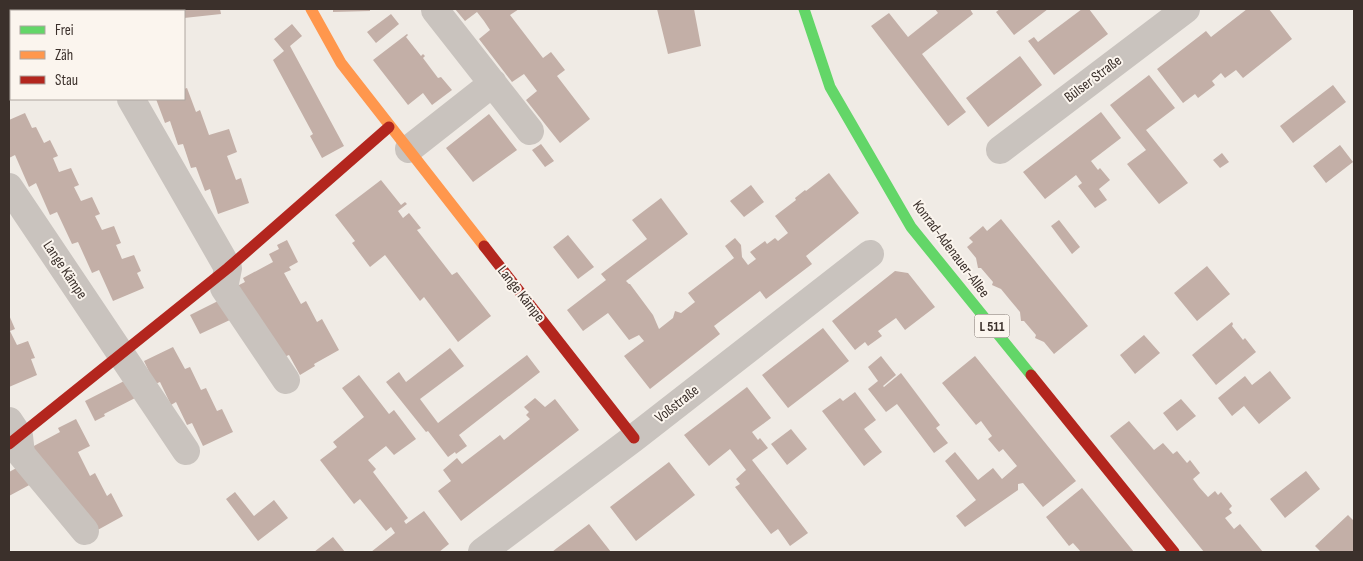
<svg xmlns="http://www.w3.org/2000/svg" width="1363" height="561" font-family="'Sofia Sans Condensed',sans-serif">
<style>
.building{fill:#c3afa7}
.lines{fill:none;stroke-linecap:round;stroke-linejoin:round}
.street{stroke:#c9c3be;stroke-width:28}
.fast{stroke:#63d668;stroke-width:11}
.slow{stroke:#ff974d;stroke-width:11}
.jam{stroke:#b3261e;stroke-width:11}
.labels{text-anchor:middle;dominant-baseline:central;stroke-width:4;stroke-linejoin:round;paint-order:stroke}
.shield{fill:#fbf5ee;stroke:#756b66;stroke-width:1}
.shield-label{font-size:14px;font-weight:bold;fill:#3b302b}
.street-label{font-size:15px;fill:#3b302b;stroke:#fbf5ee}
</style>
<rect width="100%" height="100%" fill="#f0ebe5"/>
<!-- building -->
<path class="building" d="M 15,9 L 54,9 L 55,11 L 15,11 Z
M 184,9 L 220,9 L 221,14 L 184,18 Z
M 333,9 L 370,9 L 370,11 L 333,12 Z
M 455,9 L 519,9 L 510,15 L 543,58 L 551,52 L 565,70 L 557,76 L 590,119 L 560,143 L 526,100 L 537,91 L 524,74 L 512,82 L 479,39 L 490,30 L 484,21 L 477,12 L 465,21 Z
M 657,9 L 694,9 L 701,46 L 668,54 Z
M 935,9 L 970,9 L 973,14 L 922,54 L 966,112 L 948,126 L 871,26 L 889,13 L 908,37 L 938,13 Z
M 1000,9 L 1048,9 L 1014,35 L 996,12 Z
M 1082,9 L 1089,9 L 1108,34 L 1054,75 L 1028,41 L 1034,37 L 1038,42 Z
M 1247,9 L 1269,9 L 1292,39 L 1243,78 L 1236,70 L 1225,78 L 1221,73 L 1212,81 L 1215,85 L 1198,98 L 1195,94 L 1183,103 L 1157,69 L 1206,31 L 1211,37 Z
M 391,14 L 399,24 L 376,43 L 367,32 Z
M 292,24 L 302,36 L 290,46 L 344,146 L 322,158 L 310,136 L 313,134 L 273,60 L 284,51 L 274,39 Z
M 407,34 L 408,35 L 406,37 L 421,56 L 423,54 L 425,56 L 423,58 L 438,78 L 441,77 L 452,90 L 432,105 L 423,93 L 408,105 L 373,60 Z
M 1020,56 L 1042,85 L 988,127 L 966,98 Z
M 1149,75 L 1175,108 L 1146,130 L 1188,183 L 1159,204 L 1127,164 L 1146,150 L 1110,105 Z
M 1333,85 L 1346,102 L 1293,143 L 1280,126 Z
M 187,88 L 196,112 L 200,110 L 209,135 L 229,129 L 237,152 L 227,156 L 236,180 L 241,178 L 249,203 L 218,214 L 210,189 L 205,191 L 196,167 L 191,168 L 183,144 L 178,145 L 170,121 L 165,123 L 156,99 L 184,99 L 184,89 Z
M 1101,112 L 1121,138 L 1091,161 L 1098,170 L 1100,168 L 1110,180 L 1099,189 L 1107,200 L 1095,208 L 1078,186 L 1082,183 L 1076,175 L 1045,199 L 1023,172 Z
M 25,113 L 32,128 L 36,127 L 44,143 L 50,140 L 58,156 L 53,158 L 59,172 L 71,168 L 79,185 L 74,187 L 81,201 L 92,197 L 100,214 L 95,216 L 102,230 L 114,226 L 121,243 L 116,245 L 122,259 L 134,255 L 141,271 L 137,273 L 144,288 L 113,301 L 99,270 L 92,273 L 78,242 L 72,244 L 57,212 L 50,215 L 36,183 L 29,187 L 15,155 L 9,158 L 9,120 Z
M 489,114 L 517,150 L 473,182 L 446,148 Z
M 541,144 L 554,161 L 545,167 L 532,150 Z
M 1340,145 L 1353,162 L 1326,183 L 1313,166 Z
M 1222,153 L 1229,162 L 1220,168 L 1213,160 Z
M 829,173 L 859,213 L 806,256 L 812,264 L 766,299 L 760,291 L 714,326 L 720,334 L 650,389 L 624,356 L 644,341 L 639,335 L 629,340 L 608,313 L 583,331 L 567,310 L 606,280 L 601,274 L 647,239 L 632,220 L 661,198 L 688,234 L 626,281 L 629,284 L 630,284 L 653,315 L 659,329 L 673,318 L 675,311 L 681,313 L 695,302 L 688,293 L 734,258 L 725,246 L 735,238 L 741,245 L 742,257 L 748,265 L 756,259 L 750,252 L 765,241 L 767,244 L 775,238 L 778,241 L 788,233 L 775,216 L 796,200 L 795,198 L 805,190 L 806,191 Z
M 381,180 L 401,205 L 405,202 L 407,204 L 398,211 L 403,218 L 409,213 L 421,228 L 417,230 L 452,275 L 457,272 L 491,316 L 458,342 L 424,297 L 420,301 L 385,255 L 370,267 L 352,243 L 355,241 L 335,215 Z
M 751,185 L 764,202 L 744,217 L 730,201 Z
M 1001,219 L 1088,326 L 1054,354 L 1044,342 L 1035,338 L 1036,335 L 1024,321 L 1021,321 L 1020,312 L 1010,300 L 1001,289 L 992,285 L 993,282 L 981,268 L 978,268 L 976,258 L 967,247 L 973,242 L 969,238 L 983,226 L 987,231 Z
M 1059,220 L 1080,247 L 1072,254 L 1051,226 Z
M 568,235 L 594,267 L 578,279 L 553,247 Z
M 287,240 L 298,262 L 289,267 L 291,270 L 284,273 L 301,304 L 306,301 L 317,322 L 322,319 L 339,350 L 314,364 L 315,366 L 300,375 L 289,355 L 284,357 L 233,288 L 245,282 L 243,278 L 273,262 L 269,254 L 279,249 L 277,245 Z
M 1207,266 L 1230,294 L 1197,321 L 1174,293 Z
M 895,271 L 908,273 L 935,307 L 905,330 L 896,318 L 878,331 L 882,336 L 868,346 L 865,342 L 855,350 L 832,321 Z
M 222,299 L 232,319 L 200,334 L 190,315 Z
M 9,315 L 15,329 L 10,331 L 17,345 L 28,341 L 35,358 L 31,359 L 37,375 L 9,387 Z
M 1232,322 L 1233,324 L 1232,326 L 1243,340 L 1245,338 L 1256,352 L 1216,385 L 1192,355 Z
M 823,328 L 849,361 L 788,408 L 762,375 Z
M 1144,335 L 1160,353 L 1135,374 L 1120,355 Z
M 173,347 L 185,369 L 190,367 L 201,390 L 206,388 L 217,411 L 222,409 L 233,432 L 203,446 L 192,423 L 187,425 L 176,402 L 171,405 L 160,382 L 155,384 L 144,361 Z
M 450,348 L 464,366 L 420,399 L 438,423 L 527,355 L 540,372 L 459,435 L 467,446 L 456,454 L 455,452 L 448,457 L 428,431 L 426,432 L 386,382 L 399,372 L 406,382 Z
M 881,356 L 896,375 L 883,386 L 884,387 L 901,373 L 940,425 L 936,428 L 948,443 L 934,453 L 897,404 L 886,412 L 868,389 L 878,381 L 868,367 Z
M 975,356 L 1076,481 L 1043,507 L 1023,483 L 1018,484 L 1018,490 L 965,527 L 956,516 L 976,500 L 945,461 L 955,452 L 978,480 L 993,468 L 1002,479 L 1017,466 L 1003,449 L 999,452 L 988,439 L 992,436 L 981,421 L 976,425 L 942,383 Z
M 1270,371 L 1291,398 L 1259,424 L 1244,406 L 1232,416 L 1218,398 L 1245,376 L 1252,385 Z
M 359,375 L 389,414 L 394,410 L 416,439 L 394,455 L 386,446 L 368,460 L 376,469 L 373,472 L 408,518 L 404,521 L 406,524 L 424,511 L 449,544 L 439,552 L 371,552 L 395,533 L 391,527 L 386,531 L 360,499 L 354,504 L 320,460 L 337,447 L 333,442 L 364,417 L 342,388 Z
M 130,378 L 139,396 L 104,414 L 105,416 L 95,421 L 85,401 Z
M 747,387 L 771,418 L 752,432 L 758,440 L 760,438 L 768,448 L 752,460 L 808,533 L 790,546 L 778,529 L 771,534 L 735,487 L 740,484 L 736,479 L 746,470 L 730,449 L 709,466 L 684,435 Z
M 855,392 L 876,420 L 864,429 L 882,452 L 864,466 L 822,411 L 840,398 L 843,401 Z
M 535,398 L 545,407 L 555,399 L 579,430 L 461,521 L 438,491 L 451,481 L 443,470 L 457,458 L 462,464 L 500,435 L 504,440 L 530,419 L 526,415 L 529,412 L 524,407 Z
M 1181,399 L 1196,416 L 1177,431 L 1163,413 Z
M 76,419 L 90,446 L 78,452 L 90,476 L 95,473 L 107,496 L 111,493 L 123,516 L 94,532 L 32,447 L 60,432 L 58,428 Z
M 1129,421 L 1154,450 L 1163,443 L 1173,454 L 1177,451 L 1187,463 L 1190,460 L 1200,473 L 1193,479 L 1199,487 L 1208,497 L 1215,491 L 1218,495 L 1221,492 L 1232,506 L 1229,509 L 1232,513 L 1225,518 L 1234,529 L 1240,524 L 1263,552 L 1204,552 L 1110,436 Z
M 791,429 L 807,449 L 787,465 L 771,444 Z
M 669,462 L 695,495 L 636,541 L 610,507 Z
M 24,464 L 33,483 L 9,496 L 9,472 Z
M 1306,471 L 1320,489 L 1285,518 L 1270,499 Z
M 1082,488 L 1116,530 L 1134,552 L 1081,552 L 1073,543 L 1069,546 L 1046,517 Z
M 235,492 L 254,516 L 274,500 L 288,518 L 258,541 L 226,499 Z
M 1348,515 L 1354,521 L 1354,552 L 1321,552 L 1315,546 Z
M 589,524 L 611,552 L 552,552 L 557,548 Z
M 333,537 L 345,552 L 314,552 Z"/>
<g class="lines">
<!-- street -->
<path class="street" d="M 435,10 L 530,131
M 131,99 L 228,268 L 224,288 L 286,380
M 409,149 L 493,83
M 1000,150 L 1186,9
M 9,187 L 186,451
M 9,421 L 19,436 L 21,454 L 85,531
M 482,552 L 634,438 L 870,254"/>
<!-- fast -->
<path class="fast" d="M 804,9 L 830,87 L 911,227 L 1031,375"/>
<!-- slow -->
<path class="slow" d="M 311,9 L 341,63 L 484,246"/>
<!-- jam -->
<path class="jam" d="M 484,246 L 634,438
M 1031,375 L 1174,552
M 9,444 L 228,268 L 389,127"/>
</g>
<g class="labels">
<!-- shield labels -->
<rect class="shield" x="974.5" y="314.5" width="35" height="23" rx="4"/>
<g class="shield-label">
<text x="992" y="326">L 511</text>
</g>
<!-- street labels -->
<g class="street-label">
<text transform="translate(1093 79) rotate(-37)">Bülser Straße</text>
<text transform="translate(951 249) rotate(53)">Konrad-Adenauer-Allee</text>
<text transform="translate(65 270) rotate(56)">Lange Kämpe</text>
<text transform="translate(521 294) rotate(52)">Lange Kämpe</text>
<text transform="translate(677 404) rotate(-38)">Voßstraße</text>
</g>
</g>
<!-- border -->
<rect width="1363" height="561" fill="none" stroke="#3b302b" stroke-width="20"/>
<!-- legend -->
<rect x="10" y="10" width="175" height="90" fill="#fbf5ee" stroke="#aea6a0"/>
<rect x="20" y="26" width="25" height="8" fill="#63d668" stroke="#aea6a0"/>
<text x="55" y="35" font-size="15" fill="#3b302b">Frei</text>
<rect x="20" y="51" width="25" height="8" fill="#ff974d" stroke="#aea6a0"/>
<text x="55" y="60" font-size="15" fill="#3b302b">Zäh</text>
<rect x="20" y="76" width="25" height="8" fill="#b3261e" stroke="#aea6a0"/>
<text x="55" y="85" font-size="15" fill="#3b302b">Stau</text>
</svg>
